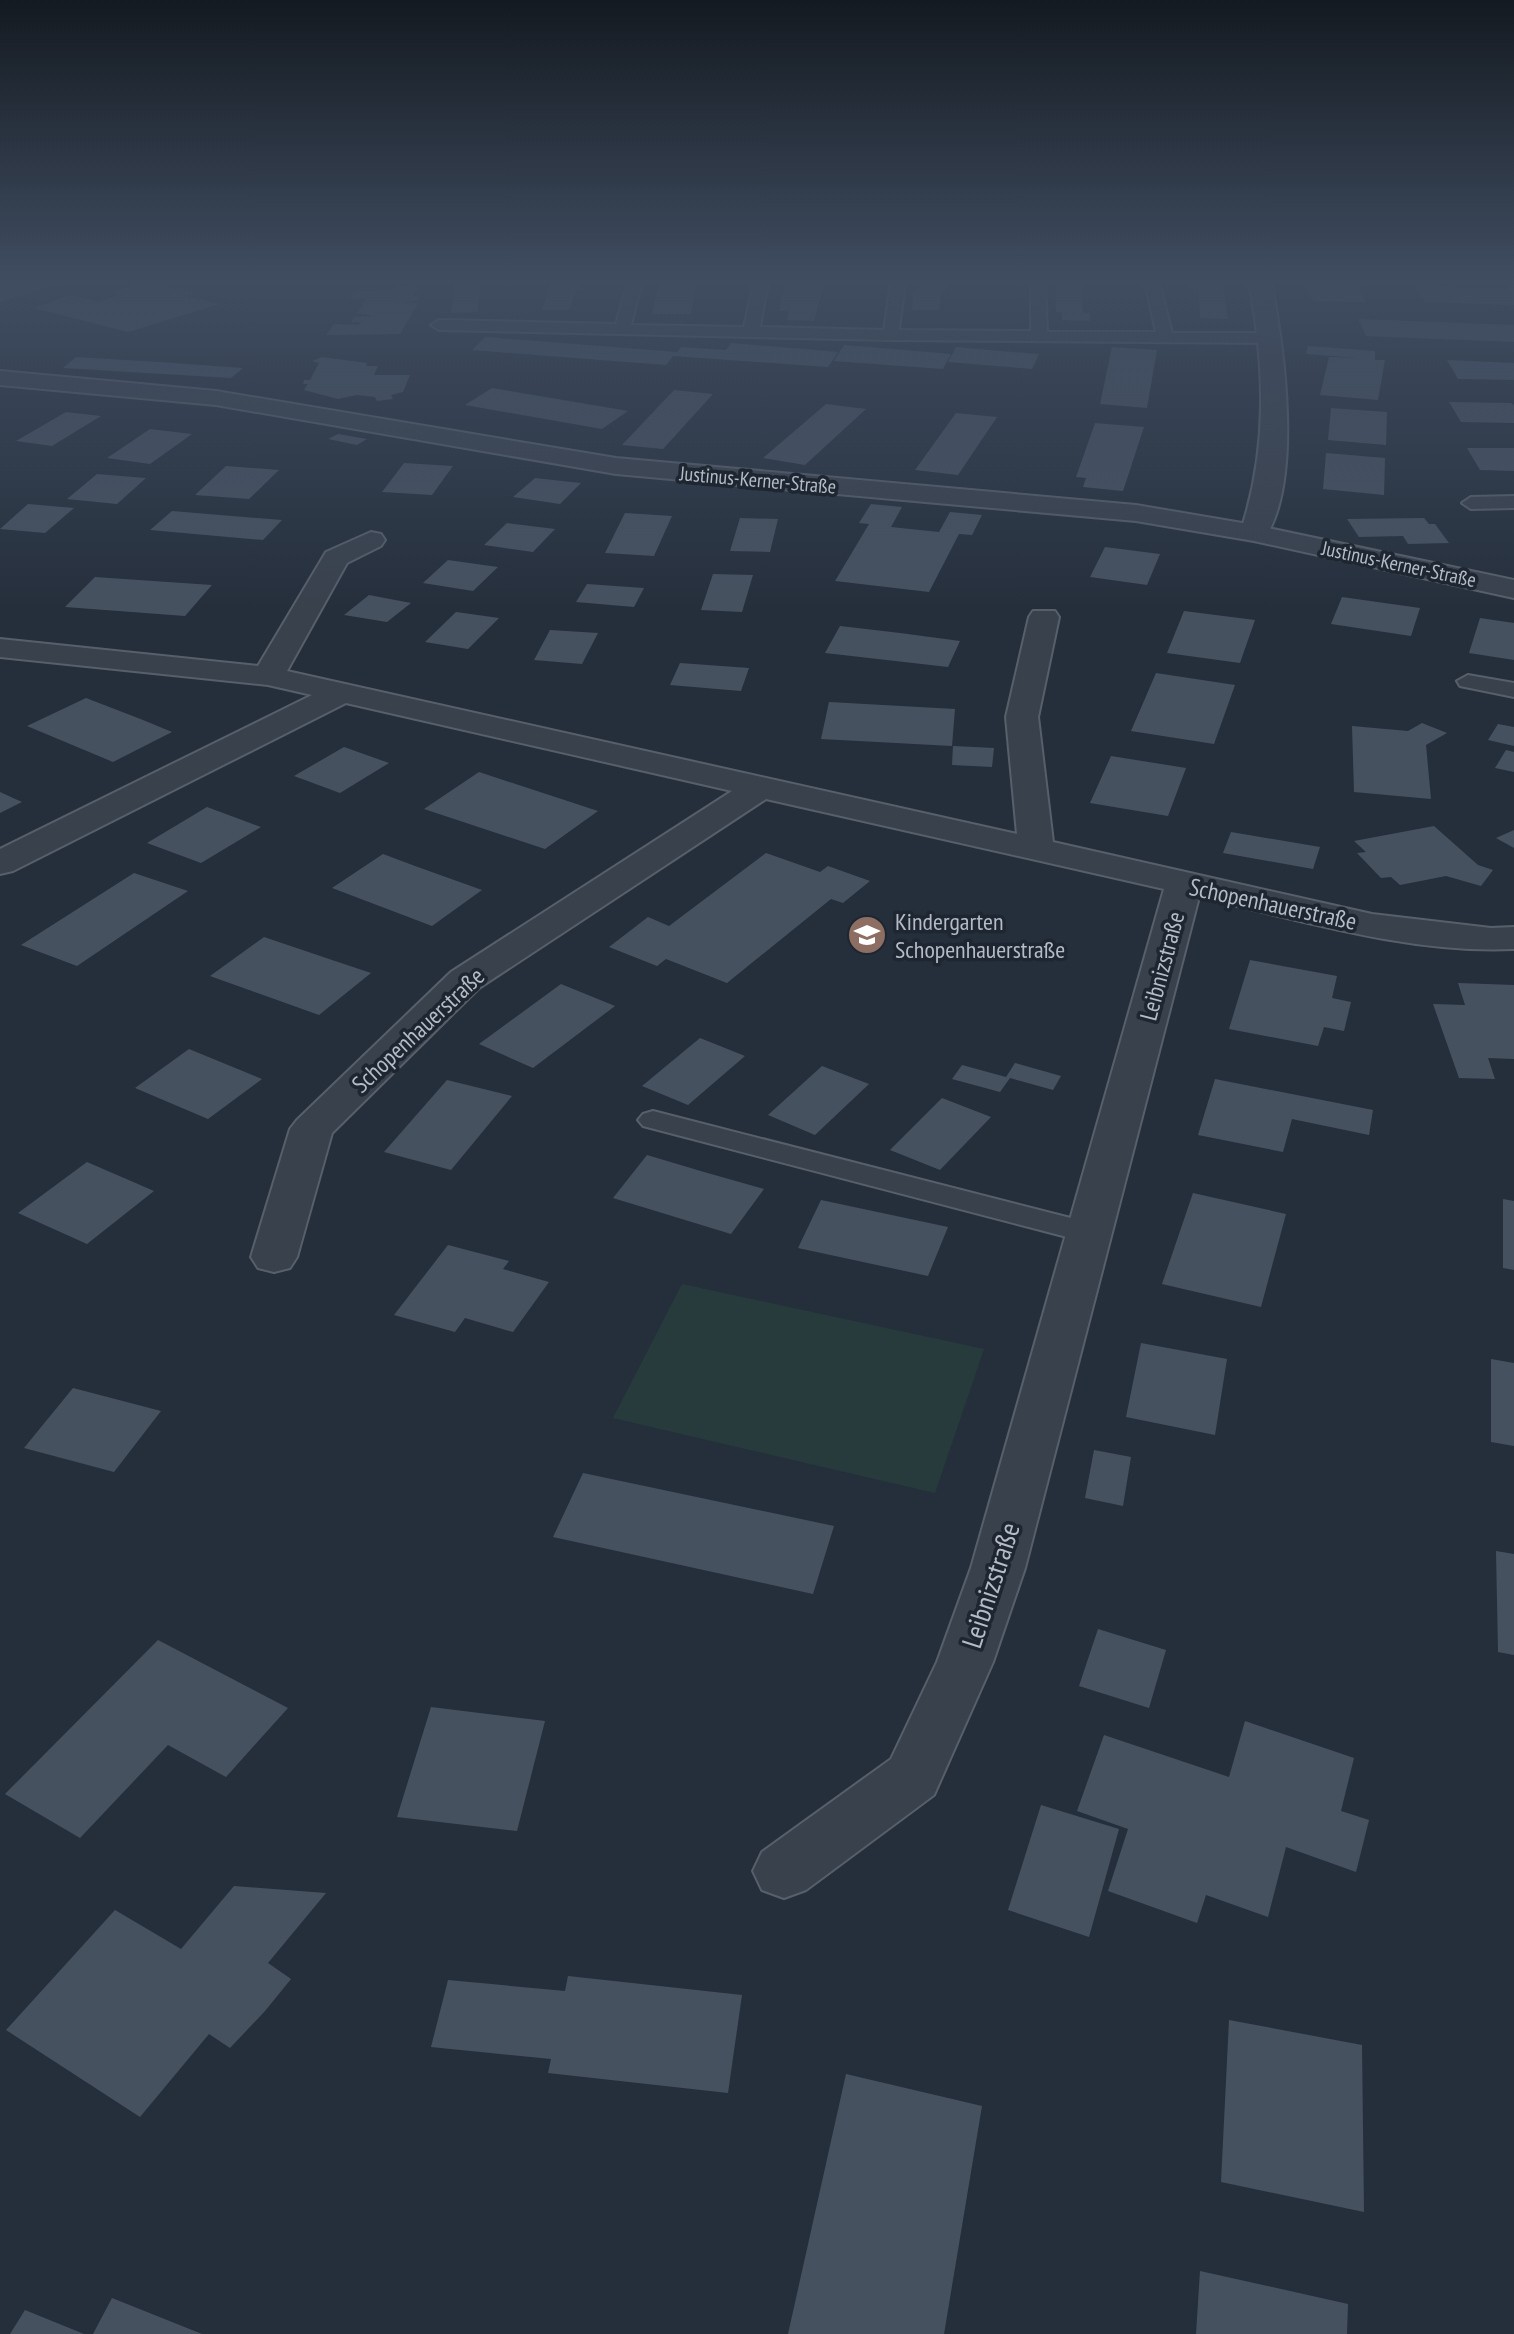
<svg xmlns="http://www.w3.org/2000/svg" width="1514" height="2334" font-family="'PT Sans Narrow',sans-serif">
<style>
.green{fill:#273b3d}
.building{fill:#465160}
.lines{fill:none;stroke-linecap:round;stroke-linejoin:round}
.service-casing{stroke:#575f6a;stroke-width:4}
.minor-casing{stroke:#575f6a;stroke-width:4}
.tertiary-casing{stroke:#575f6a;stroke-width:4}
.service{fill:#39414d;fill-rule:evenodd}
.minor{fill:#39414d;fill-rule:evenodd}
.tertiary{fill:#39414d;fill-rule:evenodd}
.labels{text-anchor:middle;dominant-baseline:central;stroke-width:7;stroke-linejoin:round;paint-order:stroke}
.far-street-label{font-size:20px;fill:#b5bcc8;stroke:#1e2631}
.street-label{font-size:24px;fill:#b5bcc8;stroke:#1e2631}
.poi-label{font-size:24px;fill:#b5bcc8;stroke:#1e2631;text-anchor:start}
.near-street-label{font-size:28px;fill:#b5bcc8;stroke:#1e2631}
</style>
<rect width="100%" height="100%" fill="#252f3c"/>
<!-- green -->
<path class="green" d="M 682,1284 L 984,1349 L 935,1493 L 613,1418 Z"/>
<!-- building -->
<path class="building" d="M 0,282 L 59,282 L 59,283 L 0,302 Z
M 142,282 L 194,293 L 186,296 L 220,304 L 128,332 L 34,308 L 71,295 L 100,302 L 120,295 L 111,293 Z
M 455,282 L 480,282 L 478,312 L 451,313 Z
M 552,282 L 579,282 L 569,310 L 542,310 Z
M 659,282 L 696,282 L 691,314 L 652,314 Z
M 786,282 L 824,282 L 814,321 L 787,320 L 789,311 L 779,311 Z
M 920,282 L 946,282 L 945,290 L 941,290 L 939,310 L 912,310 L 914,289 L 919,289 Z
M 1081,282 L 1083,313 L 1090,313 L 1090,321 L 1062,320 L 1062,312 L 1056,312 L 1056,283 Z
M 1188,282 L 1222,282 L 1228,319 L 1200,318 L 1199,289 L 1188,288 Z
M 1312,282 L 1363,282 L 1365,285 L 1357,285 L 1366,302 L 1313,301 L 1305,284 Z
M 1505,282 L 1514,282 L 1514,305 L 1425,302 L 1415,287 L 1509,289 Z
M 396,286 L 418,287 L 413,295 L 420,296 L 417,301 L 396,303 L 418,303 L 400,334 L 326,335 L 334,324 L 359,325 L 361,322 L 351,322 L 354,317 L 374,316 L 357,313 L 366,299 L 349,298 L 353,292 L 394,289 Z
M 1358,319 L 1514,325 L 1514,342 L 1366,336 Z
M 485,337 L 677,352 L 681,347 L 726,350 L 731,343 L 838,352 L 828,367 L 673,356 L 666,365 L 472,350 Z
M 844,345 L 870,347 L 951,354 L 943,369 L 834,361 Z
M 1308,346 L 1375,351 L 1375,360 L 1385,360 L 1378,400 L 1320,395 L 1329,357 L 1359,358 L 1306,354 Z
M 956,347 L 1011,352 L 1039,354 L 1032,369 L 948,362 Z
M 1112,347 L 1157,350 L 1147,408 L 1100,404 Z
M 76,357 L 159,362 L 243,368 L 231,378 L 63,368 Z
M 322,357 L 367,363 L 366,366 L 378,366 L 374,375 L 410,375 L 403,392 L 391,395 L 393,399 L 377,401 L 375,397 L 357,395 L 338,399 L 304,390 L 308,384 L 303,384 L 304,380 L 310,380 L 319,363 L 312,361 Z
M 1447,360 L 1514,363 L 1514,380 L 1458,379 Z
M 492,388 L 593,405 L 628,411 L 602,429 L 465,405 Z
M 674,390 L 713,394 L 663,449 L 622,445 Z
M 1449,402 L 1511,403 L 1514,405 L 1514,423 L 1461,422 Z
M 826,404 L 866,409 L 805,465 L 763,458 Z
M 1331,408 L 1387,412 L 1386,445 L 1328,440 Z
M 66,412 L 101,416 L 52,446 L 16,441 Z
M 956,413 L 997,417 L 958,475 L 915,470 Z
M 1095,423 L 1144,427 L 1123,491 L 1083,487 L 1086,478 L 1076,477 Z
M 150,429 L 192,434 L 150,464 L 107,458 Z
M 338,434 L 367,439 L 357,445 L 328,439 Z
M 1467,448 L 1514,448 L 1514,471 L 1480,470 Z
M 1326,453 L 1385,458 L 1384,495 L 1323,489 Z
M 404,463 L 453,466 L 432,495 L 382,492 Z
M 226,466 L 279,470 L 249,499 L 195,495 Z
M 97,474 L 146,478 L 117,504 L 67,499 Z
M 535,478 L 581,483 L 560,504 L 513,497 Z
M 28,504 L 74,508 L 45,533 L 0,529 Z
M 871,504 L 902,507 L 891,527 L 939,532 L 950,512 L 982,515 L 972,535 L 959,534 L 929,592 L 835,581 L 869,524 L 859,523 Z
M 172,511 L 208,514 L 282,520 L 263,540 L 150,530 Z
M 625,513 L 672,516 L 654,556 L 605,553 Z
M 740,518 L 778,519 L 770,552 L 730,551 Z
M 1424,518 L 1429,524 L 1435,524 L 1449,543 L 1408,544 L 1403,536 L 1359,537 L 1347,519 Z
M 507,523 L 555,529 L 533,552 L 484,545 Z
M 1105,547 L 1160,554 L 1147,585 L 1090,577 Z
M 448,560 L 498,567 L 473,591 L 423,583 Z
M 713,574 L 753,575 L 742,612 L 701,610 Z
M 95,577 L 212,585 L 185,616 L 65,607 Z
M 587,584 L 644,588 L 634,607 L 576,602 Z
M 369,595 L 411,603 L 387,622 L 344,615 Z
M 1342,597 L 1420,608 L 1411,636 L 1331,624 Z
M 1184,611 L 1255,620 L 1240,663 L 1167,653 Z
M 456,612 L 499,618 L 468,649 L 425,642 Z
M 1480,618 L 1514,623 L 1514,660 L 1469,653 Z
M 840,626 L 900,633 L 960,641 L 948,667 L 825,653 Z
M 550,630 L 598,633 L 582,664 L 534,660 Z
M 680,663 L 749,668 L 741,691 L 670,685 Z
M 1156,673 L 1235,685 L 1214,744 L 1131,731 Z
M 86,698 L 143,720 L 172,732 L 113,762 L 27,726 Z
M 829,702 L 955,709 L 952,746 L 821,739 Z
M 1422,723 L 1447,733 L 1426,745 L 1431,799 L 1354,792 L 1352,726 L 1408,731 Z
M 1498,724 L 1514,727 L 1514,746 L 1488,740 Z
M 953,746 L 994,748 L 992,767 L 952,765 Z
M 344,747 L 389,763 L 340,793 L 294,776 Z
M 1506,750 L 1514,752 L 1514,772 L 1495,768 Z
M 1111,756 L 1186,768 L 1168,816 L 1090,803 Z
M 479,772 L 598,811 L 545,849 L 424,809 Z
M 0,792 L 22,802 L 0,813 Z
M 207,807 L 261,827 L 201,863 L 147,843 Z
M 1434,826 L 1478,865 L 1493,870 L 1481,886 L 1446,876 L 1400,885 L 1391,877 L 1381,878 L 1357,853 L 1366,852 L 1354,841 Z
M 1514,830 L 1514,848 L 1496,838 Z
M 1231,832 L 1320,847 L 1313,869 L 1223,853 Z
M 766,853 L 820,872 L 828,866 L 870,881 L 843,903 L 831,899 L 727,983 L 666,959 L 657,966 L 609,947 L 648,917 L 669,926 Z
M 383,854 L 415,866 L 482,890 L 432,926 L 332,888 Z
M 134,873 L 188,891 L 77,966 L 21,945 Z
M 264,937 L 335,961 L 371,973 L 319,1015 L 210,976 Z
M 1250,960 L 1337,976 L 1332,998 L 1351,1002 L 1344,1031 L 1324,1027 L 1318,1046 L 1229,1029 Z
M 1458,983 L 1514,985 L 1514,1059 L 1488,1058 L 1495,1079 L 1459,1078 L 1433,1004 L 1465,1005 Z
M 561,984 L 615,1006 L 533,1068 L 479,1044 Z
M 700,1038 L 745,1056 L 688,1105 L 642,1086 Z
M 189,1049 L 262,1079 L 208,1119 L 135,1088 Z
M 1015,1063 L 1061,1076 L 1053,1090 L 1010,1078 L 1000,1092 L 952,1079 L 962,1065 L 1006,1077 Z
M 822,1066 L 869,1084 L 815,1135 L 768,1115 Z
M 1215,1079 L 1373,1110 L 1369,1135 L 1292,1119 L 1283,1152 L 1198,1135 Z
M 447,1080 L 512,1096 L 451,1170 L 384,1152 Z
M 942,1098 L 991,1117 L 940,1170 L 890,1150 Z
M 647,1155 L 704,1172 L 764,1189 L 731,1234 L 613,1198 Z
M 87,1162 L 154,1191 L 87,1244 L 18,1213 Z
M 1193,1193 L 1286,1214 L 1261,1307 L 1162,1284 Z
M 1503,1199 L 1514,1201 L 1514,1270 L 1503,1268 Z
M 821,1200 L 948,1227 L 928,1276 L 798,1248 Z
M 448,1245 L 509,1261 L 503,1269 L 549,1282 L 513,1332 L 465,1318 L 455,1332 L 394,1315 Z
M 1141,1343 L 1227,1359 L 1215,1435 L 1126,1417 Z
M 1491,1359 L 1514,1363 L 1514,1446 L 1491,1442 Z
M 73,1388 L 161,1411 L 114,1472 L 24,1448 Z
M 1094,1450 L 1131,1457 L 1123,1506 L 1085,1498 Z
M 583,1473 L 834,1526 L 813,1594 L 553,1537 Z
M 1496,1551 L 1514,1554 L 1514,1655 L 1498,1652 Z
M 1098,1629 L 1166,1650 L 1149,1708 L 1079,1686 Z
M 158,1640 L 288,1708 L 226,1777 L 168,1745 L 80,1838 L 5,1794 Z
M 431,1707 L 545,1721 L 517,1831 L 397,1817 Z
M 1245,1721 L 1354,1758 L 1341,1811 L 1369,1820 L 1356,1872 L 1286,1847 L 1268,1917 L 1206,1895 L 1197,1923 L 1108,1891 L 1128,1829 L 1077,1811 L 1104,1735 L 1229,1777 Z
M 1041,1805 L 1119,1829 L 1089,1937 L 1008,1910 Z
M 234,1886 L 326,1893 L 268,1963 L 291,1979 L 265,2011 L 230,2048 L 209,2034 L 140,2117 L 6,2030 L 115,1910 L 181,1949 Z
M 568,1976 L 742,1995 L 728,2093 L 548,2073 L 551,2059 L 431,2047 L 448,1980 L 565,1991 Z
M 1229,2020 L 1362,2045 L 1364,2212 L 1221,2182 Z
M 846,2074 L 982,2106 L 944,2334 L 788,2334 Z
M 1200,2271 L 1348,2304 L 1347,2334 L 1196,2334 Z
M 112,2298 L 202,2334 L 93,2334 Z
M 25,2310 L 84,2334 L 10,2334 Z"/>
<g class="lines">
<defs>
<path id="service" d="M 628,282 L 642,282 L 631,325 L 744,327 L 754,282 L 768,282 L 760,327 L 884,330 L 891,282 L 905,282 L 899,330 L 1031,331 L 1031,282 L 1045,282 L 1047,332 L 1156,332 L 1145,282 L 1159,282 L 1172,333 L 1272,333 L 1280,338 L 1272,343 L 891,340 L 439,330 L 431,325 L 439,320 L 616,324 Z
M 1514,496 L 1514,508 L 1471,509 L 1462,503 L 1471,497 Z
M 1468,675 L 1514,683 L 1514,697 L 1460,686 L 1457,681 Z
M 653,1111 L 1090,1223 L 1101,1226 L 1106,1233 L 1101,1240 L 1090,1243 L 643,1126 L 638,1120 L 643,1114 Z"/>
<path id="minor" d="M 1249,282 L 1271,282 C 1284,346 1303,483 1264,539 L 1244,539 L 1240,533 C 1268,450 1265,368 1249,282 Z
M 371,532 L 381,534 L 385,540 L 381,546 L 347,563 L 287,671 L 1017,834 L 1006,717 L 1029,617 L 1033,611 L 1055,611 L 1059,617 L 1038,717 L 1053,842 L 1372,914 L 1491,928 L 1514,927 L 1514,949 C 1409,954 1301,920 1199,897 L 1025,1568 L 993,1662 L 934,1795 L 806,1890 L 784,1898 L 762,1890 L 753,1871 L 762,1852 L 891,1759 L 937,1662 L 971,1568 L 1164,889 L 766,799 L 479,988 L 332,1133 L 297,1257 L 290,1268 L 274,1272 L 258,1268 L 251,1257 L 290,1129 L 297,1120 L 451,972 L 732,791 L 346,703 L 13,871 L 0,874 L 0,849 L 312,695 L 268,685 L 0,657 L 0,639 L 258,666 L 326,552 Z"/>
<path id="tertiary" d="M 0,371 L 216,391 L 616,458 L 1136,505 L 1254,525 L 1514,580 L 1514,598 L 1254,541 L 1136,521 L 616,474 L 216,405 L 0,385 Z"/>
</defs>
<!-- service casing -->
<use href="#service" class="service-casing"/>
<!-- minor casing -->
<use href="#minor" class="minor-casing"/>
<!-- tertiary casing -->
<use href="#tertiary" class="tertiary-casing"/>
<!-- service -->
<use href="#service" class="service"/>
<!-- minor -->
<use href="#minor" class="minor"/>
<!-- tertiary -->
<use href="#tertiary" class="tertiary"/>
</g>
<!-- sky -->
<linearGradient id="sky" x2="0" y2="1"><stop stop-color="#141a21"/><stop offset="0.46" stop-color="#404d61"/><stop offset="1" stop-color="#404d61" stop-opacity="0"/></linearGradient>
<rect width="1514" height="609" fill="url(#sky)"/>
<!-- icons -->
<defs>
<symbol id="school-disc" viewBox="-11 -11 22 22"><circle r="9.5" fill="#8d6e63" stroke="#1e2631"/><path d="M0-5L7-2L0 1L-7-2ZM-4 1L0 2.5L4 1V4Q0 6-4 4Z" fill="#fff"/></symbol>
</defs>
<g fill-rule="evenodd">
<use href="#school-disc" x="845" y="913" width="44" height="44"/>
</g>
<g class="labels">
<!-- far-street labels -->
<g class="far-street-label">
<text transform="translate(758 480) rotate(5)">Justinus-Kerner-Straße</text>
<text transform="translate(1399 564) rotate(12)">Justinus-Kerner-Straße</text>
</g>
<!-- street labels -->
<g class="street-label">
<text transform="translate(1273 904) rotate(12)">Schopenhauerstraße</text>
<text transform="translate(1162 966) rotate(-75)">Leibnizstraße</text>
<text transform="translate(418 1030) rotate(-43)">Schopenhauerstraße</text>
</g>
<!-- poi labels -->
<g class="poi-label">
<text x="895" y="921">Kindergarten<tspan x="895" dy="28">Schopenhauerstraße</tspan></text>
</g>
<!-- near-street labels -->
<g class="near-street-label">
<text transform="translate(990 1585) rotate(-72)">Leibnizstraße</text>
</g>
</g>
</svg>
